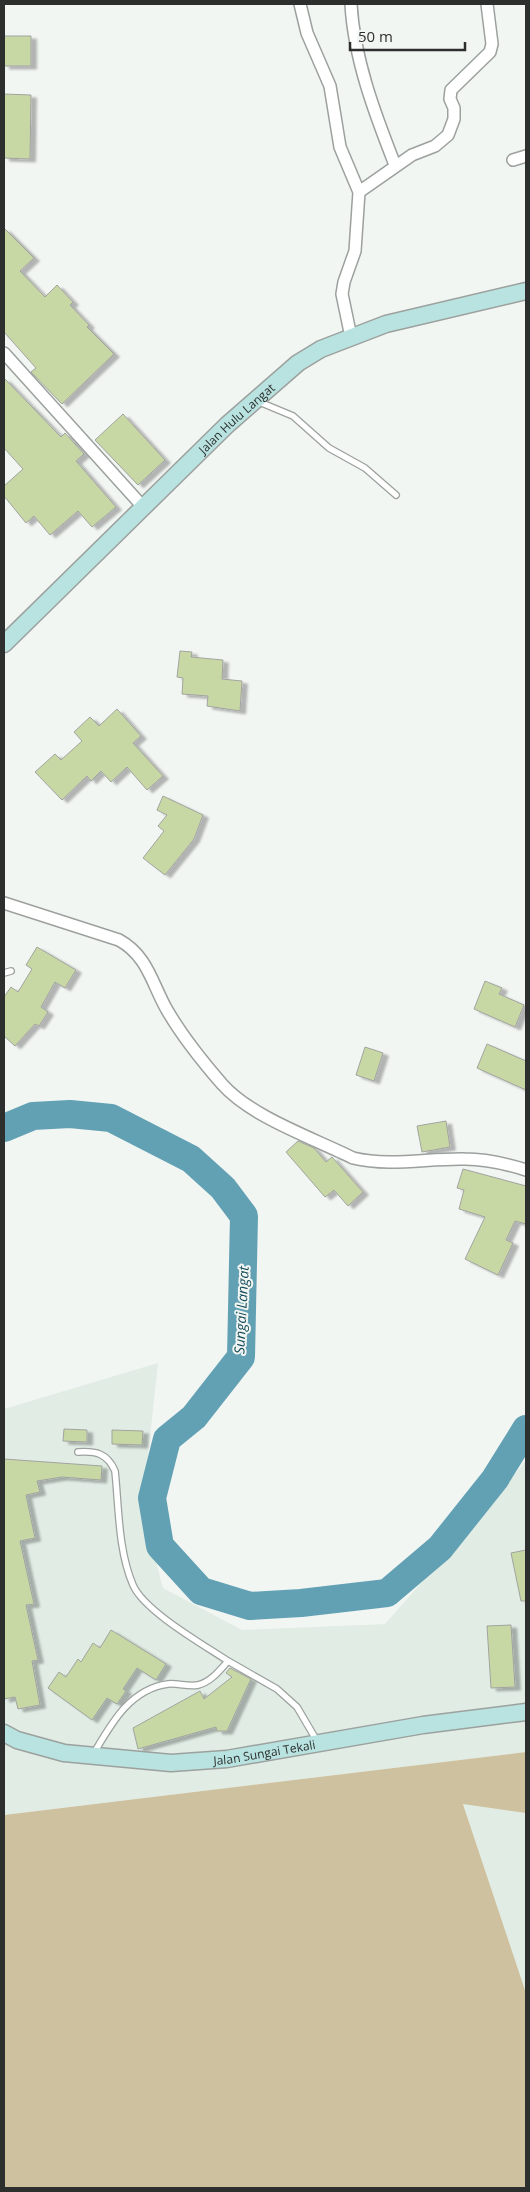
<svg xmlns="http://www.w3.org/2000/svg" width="530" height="2192" font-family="'Open Sans',sans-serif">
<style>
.built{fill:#e0ece4}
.green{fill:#cec1a0}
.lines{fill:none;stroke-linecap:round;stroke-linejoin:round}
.river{stroke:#62a0b4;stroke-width:28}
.building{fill:#c8d8a5;stroke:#a2a39f;filter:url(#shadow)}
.lane-casing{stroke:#9ca19e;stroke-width:8}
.street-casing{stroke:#9ca19e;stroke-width:14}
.secondary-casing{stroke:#9ca19e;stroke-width:19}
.lane{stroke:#fff;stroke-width:5.5}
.street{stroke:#fff;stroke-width:11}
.secondary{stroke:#b9e3e0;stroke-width:16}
.labels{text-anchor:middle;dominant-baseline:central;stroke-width:4;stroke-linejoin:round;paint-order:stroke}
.street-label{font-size:12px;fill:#2d2f2e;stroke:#f2f6f3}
.water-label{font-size:14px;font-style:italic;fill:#154b5a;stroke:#f2f6f3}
</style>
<defs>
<filter id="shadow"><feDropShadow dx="5.5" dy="3" stdDeviation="1" flood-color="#0004"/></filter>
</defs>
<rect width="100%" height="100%" fill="#f2f6f3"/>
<!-- built -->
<path class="built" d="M 158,1363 L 142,1511 L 163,1588 L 242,1630 L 385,1624 L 497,1497 L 526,1460 L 526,1752 L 4,1815 L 4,1409 Z
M 463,1803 L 526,1813 L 526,1993 Z"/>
<!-- green -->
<path class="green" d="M 526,1752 L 526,1813 L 463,1804 L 526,1993 L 526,2188 L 4,2188 L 4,1815 Z"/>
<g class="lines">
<!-- river -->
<path class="river" d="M 4,1128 L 33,1116 L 70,1114 L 111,1118 L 191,1159 L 223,1188 L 244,1216 L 241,1357 L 194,1417 L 167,1439 L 152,1498 L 160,1546 L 201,1591 L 250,1606 L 301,1603 L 387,1593 L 440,1548 L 495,1479 L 526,1429"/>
</g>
<!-- building -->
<path class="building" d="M 4,36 L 31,36 L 31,66 L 4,66 Z
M 4,94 L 31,95 L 30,159 L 4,158 Z
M 4,228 L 34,258 L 20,271 L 45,297 L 57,285 L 73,302 L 70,305 L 89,325 L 87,327 L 114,354 L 62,404 L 31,372 L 36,368 L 4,332 Z
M 4,378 L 61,437 L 65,433 L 84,454 L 76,461 L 116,507 L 92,527 L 78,511 L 50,535 L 34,516 L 26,523 L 4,496 L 4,486 L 23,469 L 4,448 Z
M 123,414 L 165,460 L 138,485 L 95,440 Z
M 180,651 L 192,652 L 191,657 L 223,660 L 222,679 L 242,681 L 240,711 L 207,706 L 208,696 L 182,694 L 183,678 L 177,677 Z
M 117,709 L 141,736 L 133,743 L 163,776 L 147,790 L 127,767 L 111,782 L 101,771 L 91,781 L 87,776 L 62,800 L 35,772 L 55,754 L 61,760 L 82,741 L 74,732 L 90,717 L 99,726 Z
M 163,796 L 203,815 L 194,839 L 165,875 L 143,858 L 164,831 L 158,826 L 167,815 L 157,810 Z
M 37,947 L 76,970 L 65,988 L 55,982 L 41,1007 L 48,1012 L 39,1026 L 35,1024 L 15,1046 L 4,1036 L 4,997 L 11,987 L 18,992 L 32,969 L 26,965 Z
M 485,981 L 502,988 L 499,994 L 524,1005 L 515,1027 L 474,1009 Z
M 487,1044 L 526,1061 L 526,1090 L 477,1068 Z
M 365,1047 L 383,1053 L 374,1081 L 356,1075 Z
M 446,1121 L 450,1147 L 422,1152 L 417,1126 Z
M 298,1141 L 314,1148 L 326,1162 L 332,1157 L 363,1192 L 348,1206 L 334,1190 L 325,1197 L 286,1152 Z
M 463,1169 L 526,1186 L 526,1224 L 515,1221 L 506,1240 L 513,1243 L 498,1275 L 465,1259 L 485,1217 L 459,1209 L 464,1190 L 457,1188 Z
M 64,1429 L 87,1430 L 87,1442 L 63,1441 Z
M 112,1430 L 143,1431 L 142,1445 L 112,1444 Z
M 4,1459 L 102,1466 L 101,1480 L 62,1477 L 37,1481 L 40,1492 L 26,1495 L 35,1538 L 20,1541 L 34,1604 L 26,1605 L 38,1660 L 32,1661 L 40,1705 L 18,1709 L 15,1697 L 4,1699 Z
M 526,1550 L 526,1601 L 521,1601 L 511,1553 Z
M 511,1625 L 515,1687 L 491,1688 L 487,1626 Z
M 111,1630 L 166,1664 L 156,1680 L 137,1668 L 123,1689 L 126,1691 L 117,1704 L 107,1698 L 92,1720 L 48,1688 L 59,1672 L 66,1677 L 78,1659 L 81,1662 L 93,1643 L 100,1648 Z
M 230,1668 L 251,1679 L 227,1731 L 217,1731 L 216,1727 L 138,1749 L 133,1728 L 200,1691 L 204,1699 L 232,1677 L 226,1673 Z"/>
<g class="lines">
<defs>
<path id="lane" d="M 257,401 L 293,416 L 329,448 L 365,468 L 396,495
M 4,973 L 11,971
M 78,1452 C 96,1451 107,1453 115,1471 C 119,1508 118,1550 133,1585 C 144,1611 204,1645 228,1661 C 220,1670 211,1682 198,1685 C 189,1687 178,1683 168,1684 C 130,1689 111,1724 94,1753
M 228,1661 L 277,1689 L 297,1707 L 317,1741"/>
<path id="street" d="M 300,4 L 307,33 L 330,86 L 340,147 L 359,192 L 355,251 L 344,282 L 342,294 L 351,337
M 351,4 C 354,59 375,114 395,165
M 513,160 L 526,156
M 359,192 L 412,155 L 435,146 L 448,135 L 454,119 L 454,108 L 450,99 L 451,90 L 490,52 L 492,44 L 487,4
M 4,353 L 144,508
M 4,903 L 119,940 C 148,956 152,984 167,1010 C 182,1036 202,1061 222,1084 C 251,1117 313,1138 353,1158 C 390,1167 428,1158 465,1159 C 486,1159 507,1164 526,1170"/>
<g id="secondary">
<path id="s1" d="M 4,644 L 227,425 L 298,363 L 321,349 L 386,324 L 526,291"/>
<path id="s2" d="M 4,1733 L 17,1740 L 64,1753 L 171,1763 L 227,1759 L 423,1725 L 526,1712"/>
</g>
</defs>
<!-- lane casing -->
<use href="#lane" class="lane-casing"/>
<!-- street casing -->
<use href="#street" class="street-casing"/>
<!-- secondary casing -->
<use href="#secondary" class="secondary-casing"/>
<!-- lane -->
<use href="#lane" class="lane"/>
<!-- street -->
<use href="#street" class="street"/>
<!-- secondary -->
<use href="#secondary" class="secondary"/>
</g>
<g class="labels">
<!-- street labels -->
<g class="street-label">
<text stroke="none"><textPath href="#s1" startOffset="324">Jalan Hulu Langat</textPath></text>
<text stroke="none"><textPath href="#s2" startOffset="265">Jalan Sungai Tekali</textPath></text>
</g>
<!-- water labels -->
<g class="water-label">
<text transform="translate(241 1310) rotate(-87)">Sungai Langat</text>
</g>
</g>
<!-- border -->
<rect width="530" height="2192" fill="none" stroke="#2d2f2e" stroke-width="10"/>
<!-- scale -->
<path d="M350 42v8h115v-8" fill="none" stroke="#2d2f2e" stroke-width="2.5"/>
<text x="358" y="42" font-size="15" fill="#2d2f2e" stroke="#f2f6f3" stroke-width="4" paint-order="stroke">50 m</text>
</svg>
